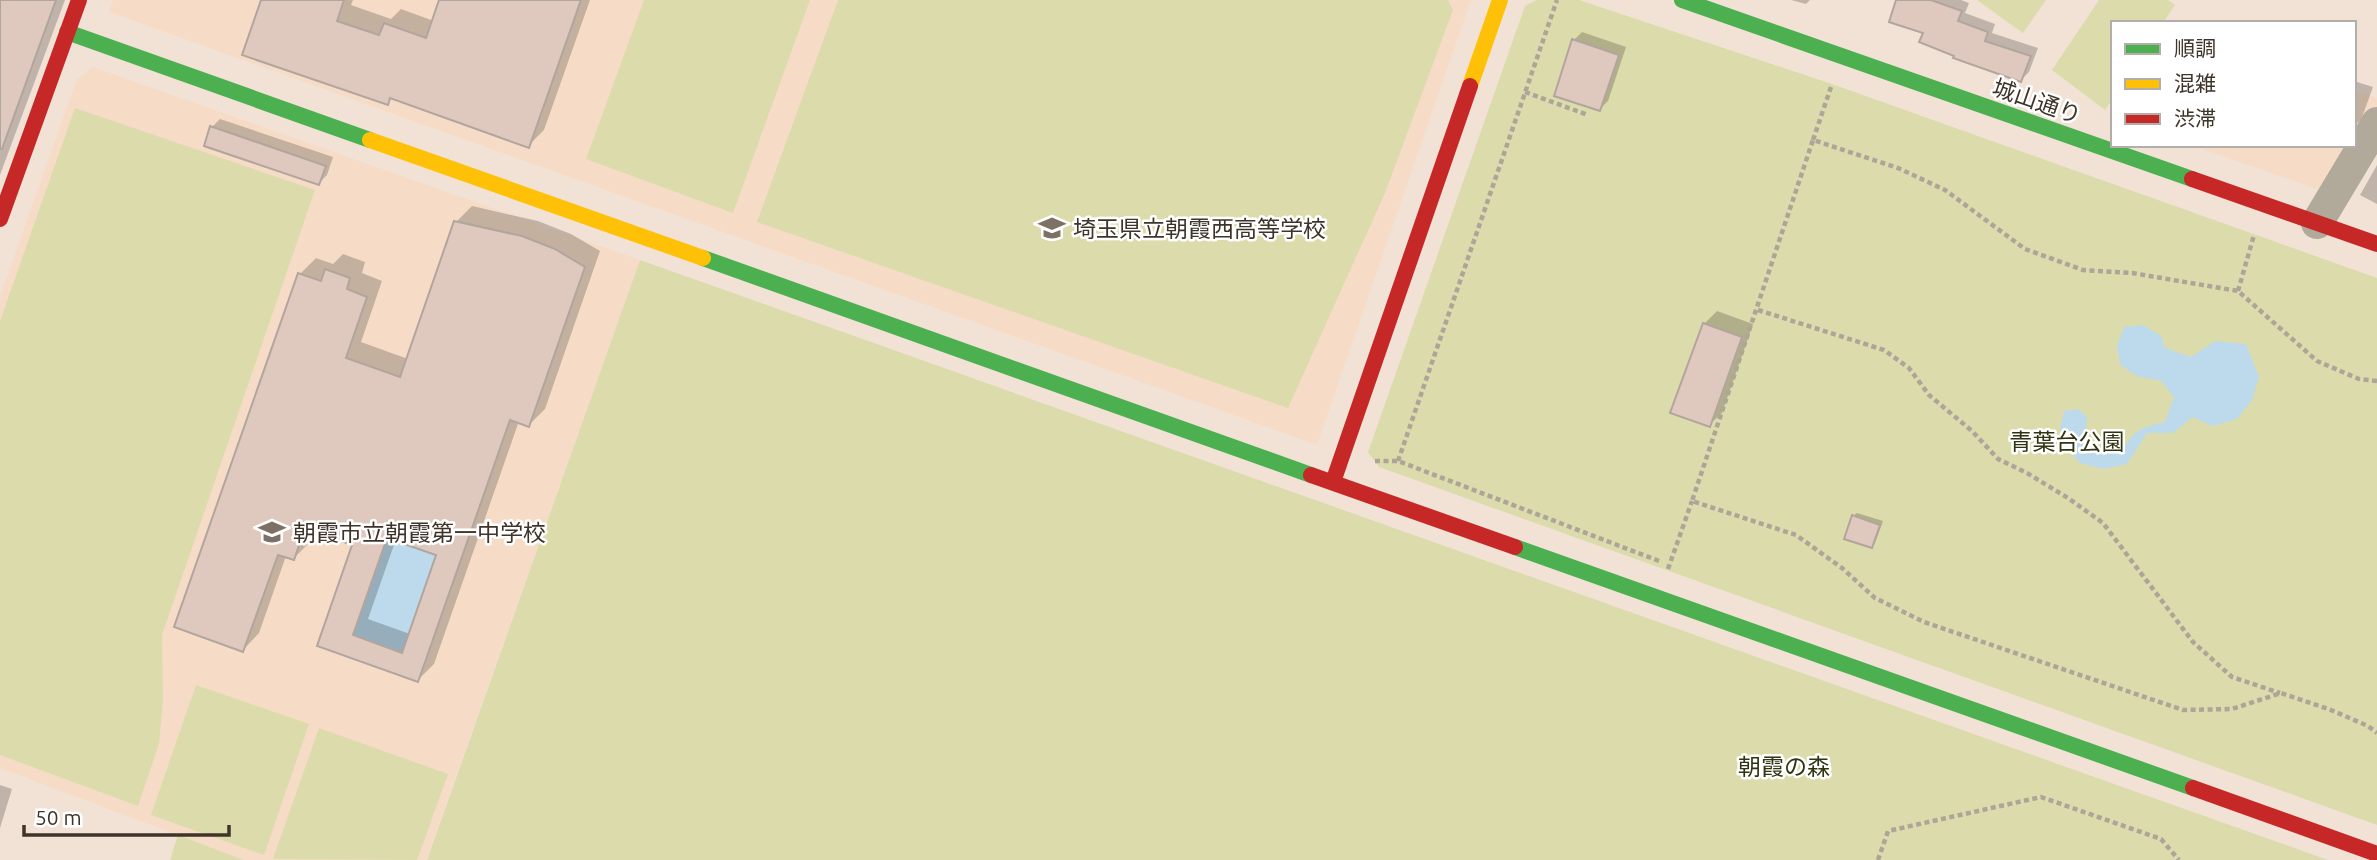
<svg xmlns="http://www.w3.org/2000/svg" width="2377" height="860" font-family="Ubuntu,'Noto Sans JP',sans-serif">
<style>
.built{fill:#f6dcc6}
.green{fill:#dcdbac}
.water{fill:#bcdaeb}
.shadow{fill:#0003;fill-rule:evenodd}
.building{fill:#dfc8be;stroke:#b2a59d;stroke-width:2;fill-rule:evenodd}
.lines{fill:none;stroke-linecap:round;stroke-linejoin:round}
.path{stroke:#ada597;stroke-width:4.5;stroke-dasharray:5 3.5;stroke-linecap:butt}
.street{stroke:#b1a999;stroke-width:32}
.fast{stroke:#4caf50;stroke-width:16}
.slow{stroke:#ffc107;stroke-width:16}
.jam{stroke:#c62828;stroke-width:16}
.labels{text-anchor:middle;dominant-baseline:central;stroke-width:5;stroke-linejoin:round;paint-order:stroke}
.street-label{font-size:23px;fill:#3f342a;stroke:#fff}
.poi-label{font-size:23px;fill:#3f342a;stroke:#fff;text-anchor:start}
.park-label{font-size:23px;fill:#303410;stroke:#fff}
</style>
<rect width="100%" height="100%" fill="#f1e2d5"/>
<!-- built -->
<path class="built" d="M 113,0 L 1471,0 L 1317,445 L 109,12 Z
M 93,67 L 640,260 L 426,860 L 244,860 L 0,768 L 0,296 L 77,79 Z
M 2354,90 L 2377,98 L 2377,109 L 2325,192 L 2191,145 L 2354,145 Z"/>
<!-- green -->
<path class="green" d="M 644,0 L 810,0 L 733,213 L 586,159 Z
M 838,0 L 1448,0 L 1453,10 L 1385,193 L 1288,408 L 757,222 Z
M 1537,0 L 1579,0 L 1832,84 L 2377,278 L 2377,825 L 1379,467 L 1368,452 L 1372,441 L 1525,6 Z
M 1977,0 L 2046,0 L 2023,33 Z
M 2099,0 L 2168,0 L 2175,5 L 2163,23 L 2113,23 L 2113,98 L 2105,110 L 2052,70 Z
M 75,108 L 315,190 L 162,635 L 163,700 L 159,744 L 138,806 L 0,755 L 0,321 Z
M 640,260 L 2328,860 L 427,860 Z
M 196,685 L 309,724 L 264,855 L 151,815 Z
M 319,728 L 448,774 L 417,860 L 273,859 Z
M 178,835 L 244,860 L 170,860 Z"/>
<!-- water -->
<path class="water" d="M 2143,325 L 2161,336 L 2165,348 L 2191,357 L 2215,341 L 2246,344 L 2259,377 L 2252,400 L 2237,419 L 2213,426 L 2192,417 L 2173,433 L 2147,433 L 2127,464 L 2103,469 L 2080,463 L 2066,446 L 2060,429 L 2064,411 L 2078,409 L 2087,417 L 2085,446 L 2100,454 L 2122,451 C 2135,429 2140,428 2165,422 L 2174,397 L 2161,381 L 2136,376 L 2120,364 L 2117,346 L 2124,327 Z
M 387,538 L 436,555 L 402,653 L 353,635 Z"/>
<!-- shadow -->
<path class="shadow" d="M 0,0 L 65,0 L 0,175 Z
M 263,0 L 353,0 L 351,5 L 391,19 L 401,9 L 434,21 L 441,0 L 590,0 L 544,130 L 528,146 L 393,97 L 387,103 Z
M 1791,0 L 1810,0 L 1806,4 Z
M 1898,0 L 1961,0 L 1969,3 L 1965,13 L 1995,24 L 1992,33 L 2038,48 L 2029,72 L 2021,80 L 1925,31 Z
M 1582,32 L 1626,47 L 1608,101 L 1600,109 L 1574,40 Z
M 2354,81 L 2373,87 L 2361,120 L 2354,126 Z
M 220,119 L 333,157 L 327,175 L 319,183 L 212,127 Z
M 2377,165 L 2377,204 L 2360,195 Z
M 472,206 L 538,221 L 571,234 L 600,251 L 545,409 L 529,425 L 519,421 L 434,664 L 418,680 L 319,645 L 354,544 L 314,529 L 310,542 L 294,558 L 286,556 L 259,633 L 243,650 L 300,274 L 316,258 L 333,264 L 343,254 L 365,262 L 362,273 L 382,281 L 361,342 L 408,359 L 456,222 ZM 396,539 L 439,554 L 410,634 L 368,619 Z
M 1717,311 L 1753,324 L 1722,413 L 1709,425 L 1704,324 Z
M 1857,513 L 1883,521 L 1875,543 L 1871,546 L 1853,516 Z
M 0,785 L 12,789 L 0,828 Z"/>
<!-- building -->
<path class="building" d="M 0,0 L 56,0 L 2,149 L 0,149 Z
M 261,0 L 344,0 L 337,21 L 379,35 L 384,23 L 426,38 L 439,0 L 581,0 L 529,148 L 390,98 L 388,105 L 242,55 Z
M 1896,0 L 1931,0 L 1962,11 L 1958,21 L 1988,32 L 1985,41 L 2031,56 L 2021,82 L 1953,58 L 1954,56 L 1919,42 L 1923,33 L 1889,22 Z
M 1572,39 L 1619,55 L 1600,111 L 1554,96 Z
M 210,126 L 326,166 L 319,185 L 204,146 Z
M 454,221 L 522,236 L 555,249 L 585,267 L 529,427 L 510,420 L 418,682 L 317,646 L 352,545 L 305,528 L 294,560 L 278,555 L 243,652 L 174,627 L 298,273 L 321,281 L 325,269 L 350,278 L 347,289 L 367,297 L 346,358 L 400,377 ZM 387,538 L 436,555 L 402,653 L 353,635 Z
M 1703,323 L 1742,337 L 1710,427 L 1670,413 Z
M 1852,515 L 1880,525 L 1872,548 L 1844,539 Z"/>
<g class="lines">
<!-- path -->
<path class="path" d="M 1525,92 L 1588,115
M 1813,140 L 1832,84
M 2238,291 L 2254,235
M 1758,310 L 1884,350 L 1909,368 L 1929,395 L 1972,431 L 1998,459 L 2027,473 L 2068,498 L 2103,523 L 2193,642 L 2232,677 L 2280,693
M 2377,381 L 2359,379 L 2317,361 L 2238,291 L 2132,273 L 2083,270 L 2025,249 L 1945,190 L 1898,168 L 1813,140 L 1692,501 L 1796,535 L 1842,568 L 1875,598 L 1924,622 L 2183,710 L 2232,709 L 2281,693 L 2331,710 L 2368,726 L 2377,733
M 1375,461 L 1398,461 L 1659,561
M 1398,461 L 1557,0
M 1668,569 L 1692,501
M 1878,860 L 1888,831 L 2041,797 L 2161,839 L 2179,860"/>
<!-- street -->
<path class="street" d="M 2317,223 L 2377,123"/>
<!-- fast -->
<path class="fast" d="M 1682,0 L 2192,179
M 67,32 L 370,140
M 703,258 L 1311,475
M 1515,547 L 2193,788"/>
<!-- slow -->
<path class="slow" d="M 1470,86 L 1500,0
M 370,140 L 703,258"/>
<!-- jam -->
<path class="jam" d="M 2192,179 L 2377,244
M 0,219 L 79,0
M 1311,475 L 1515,547
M 1333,482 L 1470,86
M 2193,788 L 2377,854"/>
</g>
<!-- icons -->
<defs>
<symbol id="school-bare" viewBox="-9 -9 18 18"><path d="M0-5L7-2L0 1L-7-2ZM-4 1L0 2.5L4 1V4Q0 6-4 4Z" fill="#7d7166" stroke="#fff" stroke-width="2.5" paint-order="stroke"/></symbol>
</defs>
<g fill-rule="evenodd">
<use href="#school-bare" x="1033" y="209" width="38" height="38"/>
<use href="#school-bare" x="253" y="513" width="38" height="38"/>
</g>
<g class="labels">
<!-- street labels -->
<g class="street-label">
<text transform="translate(2037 101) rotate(19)">城山通り</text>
</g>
<!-- poi labels -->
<g class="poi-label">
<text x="1073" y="228">埼玉県立朝霞西高等学校</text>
<text x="293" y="532">朝霞市立朝霞第一中学校</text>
</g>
<!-- park labels -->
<g class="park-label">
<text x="2067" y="441">青葉台公園</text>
<text x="1784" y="766">朝霞の森</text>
</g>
</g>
<!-- legend -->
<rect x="2111" y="21" width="245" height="126" fill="#ffffff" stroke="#b2aeaa" stroke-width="2"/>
<rect x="2125" y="44" width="35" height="10" fill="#4caf50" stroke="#b2aeaa" stroke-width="2"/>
<text x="2174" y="56" font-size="21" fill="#3f342a">順調</text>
<rect x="2125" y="79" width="35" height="10" fill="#ffc107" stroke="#b2aeaa" stroke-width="2"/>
<text x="2174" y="91" font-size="21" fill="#3f342a">混雑</text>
<rect x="2125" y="114" width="35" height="10" fill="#c62828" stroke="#b2aeaa" stroke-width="2"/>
<text x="2174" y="126" font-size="21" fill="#3f342a">渋滞</text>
<!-- scale -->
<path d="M24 825v10h205v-10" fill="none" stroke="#3f342a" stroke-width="3.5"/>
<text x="35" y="825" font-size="21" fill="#3f342a" stroke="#ffffff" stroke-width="5" paint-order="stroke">50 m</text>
</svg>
